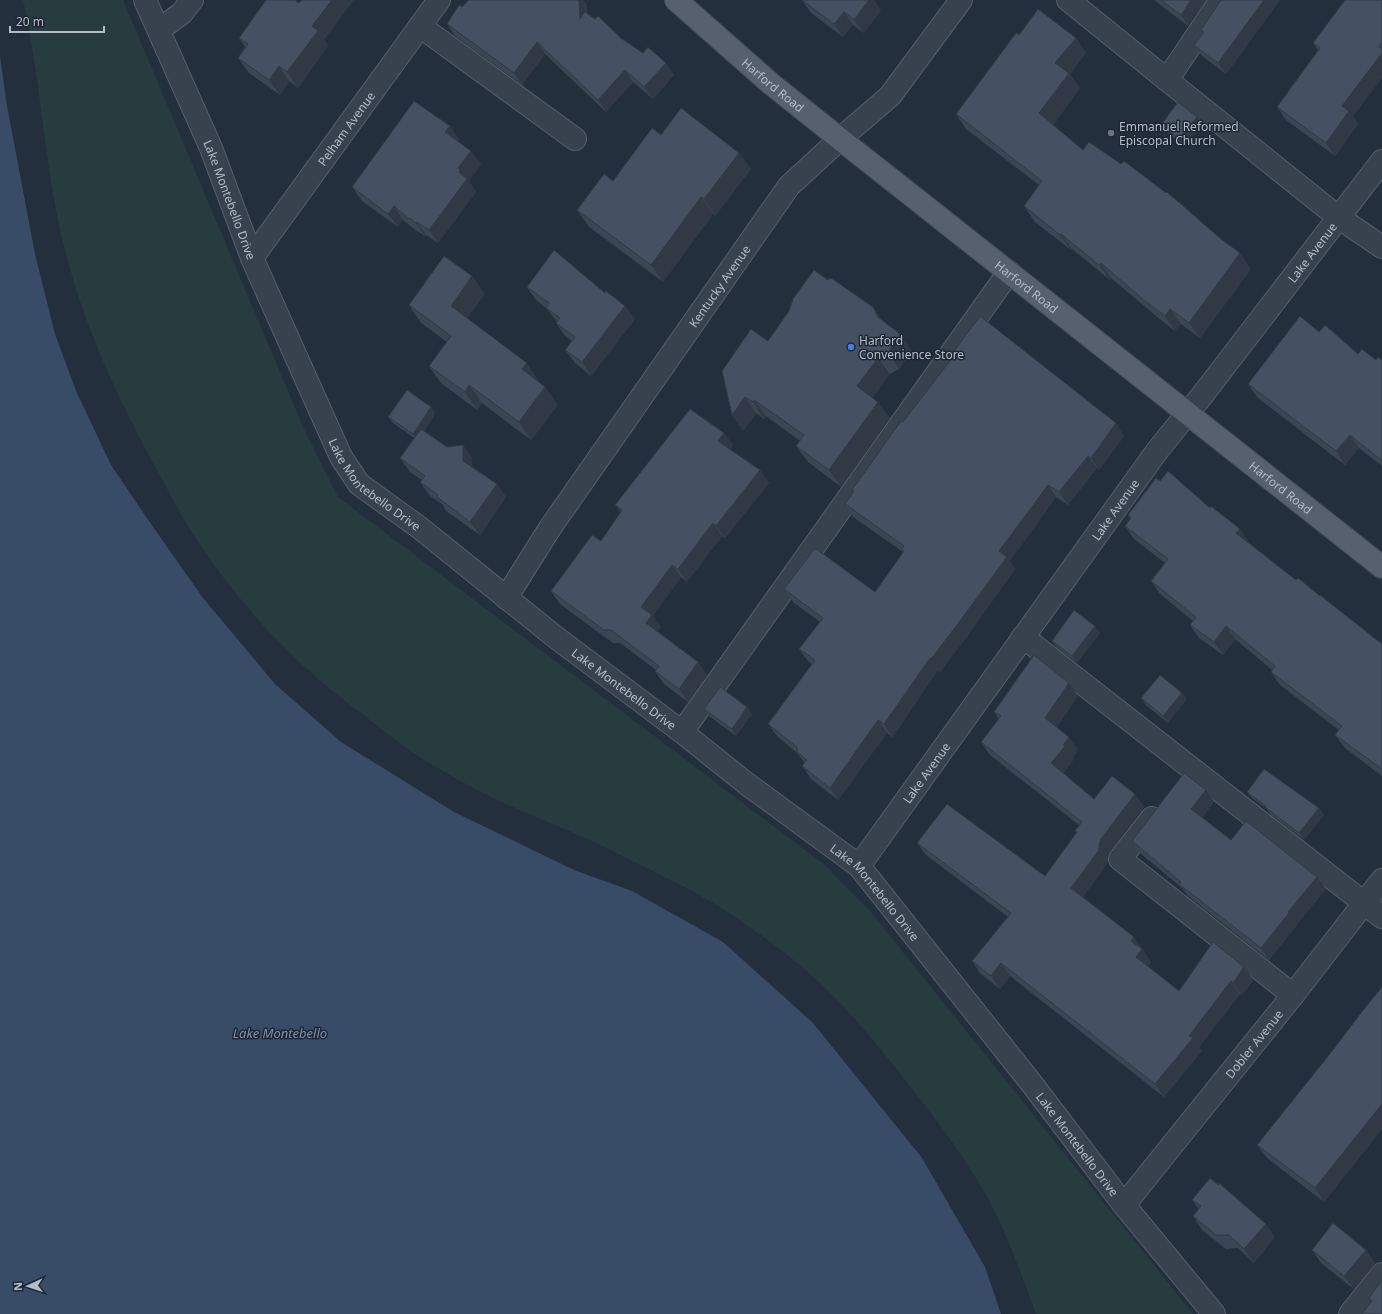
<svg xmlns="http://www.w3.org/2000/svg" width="1382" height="1314" font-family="'Noto Sans',sans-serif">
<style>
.green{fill:#263c3f}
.water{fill:#394c67}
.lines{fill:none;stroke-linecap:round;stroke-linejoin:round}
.minor-casing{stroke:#565f6c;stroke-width:24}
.major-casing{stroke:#414a57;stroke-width:24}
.minor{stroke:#38414e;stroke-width:22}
.major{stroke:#56606e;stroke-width:22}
.wall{fill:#3b4654}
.shaded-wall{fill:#303945}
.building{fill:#455162;stroke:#303945}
.worship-dot{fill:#6b7280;stroke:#1d2633;stroke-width:1.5}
.shop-dot{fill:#3f7fe0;stroke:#1d2633;stroke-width:1.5}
.labels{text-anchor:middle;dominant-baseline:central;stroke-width:3;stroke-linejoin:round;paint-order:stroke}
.street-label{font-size:12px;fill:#b4bcc9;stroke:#1d2633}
.poi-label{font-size:12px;fill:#b4bcc9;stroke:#1d2633;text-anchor:start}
.water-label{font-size:13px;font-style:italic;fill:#7c92b1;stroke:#1d2633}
</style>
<rect width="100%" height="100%" fill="#242f3e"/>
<!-- green -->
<path class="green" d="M 23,0 L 123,0 L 304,429 L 338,497 L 825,865 L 870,911 L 1193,1314 L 1036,1314 C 1021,1273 1006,1231 985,1193 C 963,1155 936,1119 909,1085 C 884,1053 858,1020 829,992 C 796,959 757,931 718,906 C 693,890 667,878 641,865 C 622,856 604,846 585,838 C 553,824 520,811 489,796 C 465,784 442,771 420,757 C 398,743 378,726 357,710 C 298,666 247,613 205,552 C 185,524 169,492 152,461 C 115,392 81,319 63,242 C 44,163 41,80 23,0 Z"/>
<!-- water -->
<path class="water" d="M 0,56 L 7,106 L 35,254 L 55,334 L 76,391 L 111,465 L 153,527 L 203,598 L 275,684 L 341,742 L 454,812 L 574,870 L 632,891 L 723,942 L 813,1023 L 922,1158 L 985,1267 L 1001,1314 L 0,1314 Z"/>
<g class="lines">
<defs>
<g id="minor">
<path id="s1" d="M 145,0 L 211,148 L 252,258 L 328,428 L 341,457 L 359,484 L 420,528 L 554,636 L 682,732 L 747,784 L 859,866 L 1032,1084 L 1124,1205 L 1214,1314"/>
<path d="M 1068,0 L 1167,80"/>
<path d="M 1221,0 L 1167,80 L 1338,217 L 1382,247"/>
<path d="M 420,26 L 575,139"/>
<path d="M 159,30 L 182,13 L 192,0"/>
<path id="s2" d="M 252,258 L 439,0"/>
<path id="s3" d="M 506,598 L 550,528 L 789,186 L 840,139 L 890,96 L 961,0"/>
<path d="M 1023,637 L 1382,917"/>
<path d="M 682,732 L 1009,272"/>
<path d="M 1152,818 L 1120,859 L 1293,995"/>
<path id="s4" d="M 859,866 L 1157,451 L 1204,393 L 1382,161"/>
<path id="s5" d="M 1124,1205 L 1293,995 L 1382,880"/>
<path d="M 1350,1314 L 1382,1274"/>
</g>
<g id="major">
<path id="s6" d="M 676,0 L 770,83 L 840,139 L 1382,567"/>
</g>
</defs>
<!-- minor casing -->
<use href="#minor" class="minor-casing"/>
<!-- major casing -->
<use href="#major" class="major-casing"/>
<!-- minor -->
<use href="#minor" class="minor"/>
<!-- major -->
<use href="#major" class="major"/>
</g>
<!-- wall -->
<path class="wall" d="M 802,0 L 881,10 L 864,33 L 853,25 L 843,37 L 811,13 Z
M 1154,0 L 1206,0 L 1188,26 Z
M 1221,0 L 1280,0 L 1226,74 L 1202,56 L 1194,45 L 1203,33 L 1201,30 Z
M 1382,0 L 1382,78 L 1353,116 L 1358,124 L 1335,156 L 1286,120 L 1277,107 L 1318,50 L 1313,43 Z
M 299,3 L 328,46 L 298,88 L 289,81 L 280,95 L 249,73 L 238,58 L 245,47 L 239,38 Z
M 587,5 L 587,14 L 643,53 L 666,63 L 674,75 L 653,99 L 633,82 L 606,112 L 545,54 L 522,85 L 455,36 L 447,24 L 462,7 Z
M 1019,35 L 1076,38 L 1086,53 L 1070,74 L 1080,88 L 1053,125 L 1083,150 L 1251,269 L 1200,338 L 1181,324 L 1175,331 L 1156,316 L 1111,278 L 1110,280 L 1072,249 L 1071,250 L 1035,222 L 1024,206 L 1039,185 L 966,129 L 956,114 Z
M 1197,117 L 1202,124 L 1184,146 L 1166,131 L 1161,125 Z
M 450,126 L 459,140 L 458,141 L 481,164 L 469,181 L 476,192 L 438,243 L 426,235 L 425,236 L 419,232 L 418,232 L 403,220 L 398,227 L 362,201 L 352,187 Z
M 661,135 L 739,153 L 751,169 L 715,216 L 713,214 L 663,282 L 589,227 L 577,210 L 613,181 Z
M 472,276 L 485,294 L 467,318 L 539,381 L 539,382 L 545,387 L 558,405 L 531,440 L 482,403 L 477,410 L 441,383 L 429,366 L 447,342 L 421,323 L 409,305 Z
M 527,287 L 605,293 L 625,306 L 635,319 L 591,376 L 575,363 L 565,350 L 572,341 L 565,336 L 556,323 L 557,322 L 546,308 L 536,300 Z
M 882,320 L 900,334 L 912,351 L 899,369 L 890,374 L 872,398 L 890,418 L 841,487 L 808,462 L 796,446 L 800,441 L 766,416 L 764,419 L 756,413 L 743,431 L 732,415 L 768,341 Z
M 1319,332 L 1358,354 L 1376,360 L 1382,360 L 1382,466 L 1359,448 L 1345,465 L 1258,398 L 1248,384 Z
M 954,351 L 1124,436 L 1099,470 L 1097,468 L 1068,505 L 1056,497 L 1010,561 L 1015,569 L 966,638 L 940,672 L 938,670 L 893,737 L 887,733 L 838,800 L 811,779 L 802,766 L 805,763 L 798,754 L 777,736 L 768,724 L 812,664 L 808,661 L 799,649 L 820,622 L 793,602 L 784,589 L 875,592 L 903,552 L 853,517 L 845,504 L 854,492 L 852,490 L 903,422 L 956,354 Z
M 431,407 L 435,414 L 424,431 L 447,447 L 463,445 L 472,458 L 472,467 L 497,484 L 506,497 L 480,535 L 446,511 L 442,504 L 430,496 L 420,482 L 422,480 L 410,472 L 400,458 L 414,438 L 393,423 L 388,417 Z
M 724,433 L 733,445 L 730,450 L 760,470 L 769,483 L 725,538 L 722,536 L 687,582 L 681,577 L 653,616 L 661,627 L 657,632 L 698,662 L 707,675 L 688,702 L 664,684 L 655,671 L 656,670 L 620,643 L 613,643 L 560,604 L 551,591 L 601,541 L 621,512 L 615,505 Z
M 1160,481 L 1249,542 L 1249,543 L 1296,580 L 1320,596 L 1382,644 L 1382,776 L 1345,748 L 1335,735 L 1339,730 L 1280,685 L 1271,672 L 1272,670 L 1235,639 L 1223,655 L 1199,638 L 1190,625 L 1193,621 L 1160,594 L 1151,581 L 1165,563 L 1134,539 L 1125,526 L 1130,519 L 1128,515 Z
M 1100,633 L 1077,663 L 1057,648 L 1052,641 Z
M 1078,696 L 1057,727 L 1078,750 L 1073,757 L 1074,759 L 1063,773 L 1094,799 L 1135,794 L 1144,807 L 1110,851 L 1108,857 L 1108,862 L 1083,897 L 1134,937 L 1151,962 L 1148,966 L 1179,991 L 1213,942 L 1253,980 L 1242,995 L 1240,994 L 1199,1047 L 1202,1051 L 1164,1097 L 1010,976 L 1000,989 L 981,974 L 972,961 L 1008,917 L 926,855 L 917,843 L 1045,876 L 1077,832 L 1075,831 L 1079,825 L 990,755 L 981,742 L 999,719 L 994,712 Z
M 1141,698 L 1187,699 L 1168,723 L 1146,705 Z
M 747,707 L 752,714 L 736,736 L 709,716 L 704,709 Z
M 1206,790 L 1214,802 L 1202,817 L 1231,840 L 1317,877 L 1326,889 L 1297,924 L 1297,925 L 1269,960 L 1188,896 L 1182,888 L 1140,853 L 1132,841 Z
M 1247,792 L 1319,808 L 1324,815 L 1304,840 L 1270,814 L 1267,809 L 1252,798 Z
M 1382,987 L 1382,1129 L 1324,1202 L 1267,1158 L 1257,1145 L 1333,1050 Z
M 1192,1200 L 1275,1237 L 1254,1263 L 1238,1248 L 1226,1249 L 1202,1230 L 1193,1216 L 1199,1209 Z
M 1312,1250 L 1366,1250 L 1375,1264 L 1354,1289 L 1321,1263 Z"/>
<!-- shaded-wall -->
<path class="shaded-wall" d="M 332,0 L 354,0 L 324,40 L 328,46 L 298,88 L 287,72 L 312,26 Z
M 579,0 L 583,0 L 587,5 L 588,31 L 580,19 Z
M 869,0 L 874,0 L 881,10 L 864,33 L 854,20 Z
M 1191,0 L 1206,0 L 1188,26 L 1181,15 Z
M 1264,0 L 1280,0 L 1226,74 L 1218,63 Z
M 844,12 L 853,25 L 843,37 L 834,24 Z
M 1076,38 L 1086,53 L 1070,74 L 1080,88 L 1050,129 L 1039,113 L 1055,63 Z
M 537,42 L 545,54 L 522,85 L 514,73 Z
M 1382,53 L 1382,78 L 1353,116 L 1358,124 L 1335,156 L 1326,143 L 1342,106 Z
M 666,63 L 674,75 L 653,99 L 644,87 Z
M 279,66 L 289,81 L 280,95 L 269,80 Z
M 625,70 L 633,82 L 606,112 L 598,100 Z
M 1197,117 L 1202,124 L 1184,146 L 1179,139 Z
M 450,126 L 459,140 L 455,146 L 445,132 Z
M 471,151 L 481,164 L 469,181 L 476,192 L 438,243 L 429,230 L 459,172 L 458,168 Z
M 739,153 L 751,169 L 715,216 L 704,199 Z
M 701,197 L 713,214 L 663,282 L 651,265 Z
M 394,206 L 403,220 L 398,227 L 388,214 Z
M 417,222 L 426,235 L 425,236 L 416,223 Z
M 1061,234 L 1072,249 L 1071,250 L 1060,235 Z
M 1240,253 L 1251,269 L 1200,338 L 1189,323 Z
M 1101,263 L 1111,278 L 1110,280 L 1099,265 Z
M 472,276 L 485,294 L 463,324 L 451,306 Z
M 625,306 L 635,319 L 591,376 L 582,362 Z
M 873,307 L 885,324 L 878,317 Z
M 1170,309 L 1181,324 L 1175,331 L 1165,316 Z
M 900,334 L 912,351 L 899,369 L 888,353 Z
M 878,358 L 890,374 L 869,403 L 857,386 Z
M 527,363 L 539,381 L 534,387 L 522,369 Z
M 469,385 L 482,403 L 477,410 L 465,392 Z
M 545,387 L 558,405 L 531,440 L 519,422 Z
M 745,397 L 756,413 L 743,431 L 732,415 Z
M 754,400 L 766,416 L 764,419 L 753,402 Z
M 878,402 L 890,418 L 841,487 L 829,470 Z
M 431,407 L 435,414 L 417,440 L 413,434 Z
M 1116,423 L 1124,436 L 1099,470 L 1091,458 Z
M 724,433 L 733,445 L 727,454 L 718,441 Z
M 1350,435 L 1359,448 L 1345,465 L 1336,451 Z
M 463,445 L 472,458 L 473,474 L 463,461 Z
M 1088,456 L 1097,468 L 1068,505 L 1059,492 Z
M 760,470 L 769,483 L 725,538 L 716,526 Z
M 497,484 L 506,497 L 480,535 L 470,522 Z
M 1048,485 L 1056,497 L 1010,561 L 1015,569 L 966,638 L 940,672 L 931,659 L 999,551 Z
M 713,523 L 722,536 L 687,582 L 678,569 Z
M 1240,529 L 1249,542 L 1246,547 L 1236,533 Z
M 672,565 L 681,577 L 653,616 L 661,627 L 655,636 L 646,623 L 641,607 Z
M 1095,626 L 1100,633 L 1077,663 L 1072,656 Z
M 1226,626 L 1235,639 L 1223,655 L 1214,642 Z
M 930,658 L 938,670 L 893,737 L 884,724 Z
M 698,662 L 707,675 L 688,702 L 679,689 Z
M 1069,683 L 1078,696 L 1054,731 L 1045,718 Z
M 1182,693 L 1187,699 L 1168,723 L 1163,716 Z
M 747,707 L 752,714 L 736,736 L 732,729 Z
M 878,720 L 887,733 L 838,800 L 830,788 Z
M 1069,737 L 1078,750 L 1073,757 L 1074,759 L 1060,776 L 1051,763 Z
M 1206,790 L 1214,802 L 1200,821 L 1191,809 Z
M 1135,794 L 1144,807 L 1110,851 L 1108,857 L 1108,862 L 1080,901 L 1071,888 L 1099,844 L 1101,839 Z
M 1319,808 L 1324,815 L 1304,840 L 1299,833 Z
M 1317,877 L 1326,889 L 1297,924 L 1297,925 L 1269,960 L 1261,948 L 1288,912 Z
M 1134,937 L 1151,962 L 1145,970 L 1136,957 L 1131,941 Z
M 1001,963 L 1010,976 L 1000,989 L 991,976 Z
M 1244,967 L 1253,980 L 1242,995 L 1233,983 Z
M 1231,981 L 1240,994 L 1199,1047 L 1202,1051 L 1164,1097 L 1155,1084 L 1189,1036 Z
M 1382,1104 L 1382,1129 L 1324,1202 L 1315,1188 Z
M 1266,1224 L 1275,1237 L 1254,1263 L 1244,1249 Z
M 1366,1250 L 1375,1264 L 1354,1289 L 1344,1276 Z"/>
<!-- building -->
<path class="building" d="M 266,0 L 295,0 L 299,3 L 302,0 L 332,0 L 312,26 L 318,31 L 287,72 L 279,66 L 269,80 L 238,58 L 248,44 L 239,38 Z
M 469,0 L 579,0 L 580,19 L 585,12 L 595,19 L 598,16 L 622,39 L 643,53 L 648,47 L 666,63 L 644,87 L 625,70 L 598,100 L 537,42 L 514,73 L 447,24 L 459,5 L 462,7 Z
M 802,0 L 869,0 L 854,20 L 844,12 L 834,24 Z
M 1161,0 L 1191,0 L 1181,15 Z
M 1221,0 L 1264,0 L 1218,63 L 1194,45 L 1204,32 L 1201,30 Z
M 1345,0 L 1382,0 L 1382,43 L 1379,47 L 1382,49 L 1382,53 L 1342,106 L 1349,111 L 1326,143 L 1277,107 L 1320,48 L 1313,43 Z
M 1038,9 L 1076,38 L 1055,63 L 1069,73 L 1039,113 L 1083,150 L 1089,142 L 1121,164 L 1124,161 L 1166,193 L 1167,192 L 1221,239 L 1240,253 L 1189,323 L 1170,309 L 1165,316 L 1145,301 L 1101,263 L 1099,265 L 1061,234 L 1060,235 L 1024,206 L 1042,181 L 956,114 L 1016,33 L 1019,35 Z
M 414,101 L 450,126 L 445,132 L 471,151 L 458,168 L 460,170 L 459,172 L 467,179 L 429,230 L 417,222 L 416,223 L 410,218 L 409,219 L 394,206 L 388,214 L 352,187 Z
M 1178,102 L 1197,117 L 1179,139 L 1161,125 Z
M 681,108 L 739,153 L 704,199 L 701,197 L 651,265 L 577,210 L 604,174 L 613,181 L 652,128 L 661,135 Z
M 554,250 L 605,293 L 606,291 L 625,306 L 582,362 L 565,350 L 575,337 L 556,323 L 560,318 L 546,308 L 549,303 L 527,287 Z
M 444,256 L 472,276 L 451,306 L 527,363 L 522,369 L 545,387 L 519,422 L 469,385 L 465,392 L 429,366 L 451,336 L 409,305 Z
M 814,270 L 828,280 L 831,278 L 873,307 L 878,317 L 900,334 L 888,353 L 878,358 L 857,386 L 878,402 L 829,470 L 796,446 L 804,435 L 754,400 L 753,402 L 745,397 L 732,415 L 722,371 L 751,329 L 768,341 L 789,311 L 793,299 Z
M 980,316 L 1116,423 L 1091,458 L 1088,456 L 1059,492 L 1048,485 L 999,551 L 1007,557 L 957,625 L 931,659 L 930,658 L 884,724 L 878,720 L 830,788 L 802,766 L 807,760 L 797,752 L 797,747 L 768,724 L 815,660 L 799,649 L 823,618 L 784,589 L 815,548 L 875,592 L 904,551 L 902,549 L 904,546 L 845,504 L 854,491 L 852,490 L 901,421 L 903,422 L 956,353 L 954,351 Z
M 1300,316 L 1319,332 L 1325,325 L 1358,354 L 1362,349 L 1376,360 L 1378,357 L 1382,360 L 1382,461 L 1350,435 L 1336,451 L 1248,384 Z
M 407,390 L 431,407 L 413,434 L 388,417 Z
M 690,409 L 724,433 L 718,441 L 760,470 L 716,526 L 713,523 L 678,569 L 672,565 L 641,607 L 652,615 L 646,623 L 698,662 L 679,689 L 655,671 L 659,666 L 611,630 L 604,630 L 551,591 L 592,535 L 601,541 L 622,510 L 615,505 Z
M 421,429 L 447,447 L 463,445 L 463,461 L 497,484 L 470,522 L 437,497 L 438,495 L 420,482 L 425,476 L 400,458 Z
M 1168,471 L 1210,508 L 1211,506 L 1240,529 L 1236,533 L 1296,580 L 1298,578 L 1320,596 L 1320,595 L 1382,644 L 1382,769 L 1335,735 L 1342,726 L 1271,672 L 1275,666 L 1226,626 L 1214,642 L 1190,625 L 1196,617 L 1151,581 L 1168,559 L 1125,526 L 1131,518 L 1128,515 L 1156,478 L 1160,481 Z
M 1074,610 L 1095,626 L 1072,656 L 1052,641 Z
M 1034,655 L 1069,683 L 1045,718 L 1069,737 L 1063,745 L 1065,746 L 1051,763 L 1094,799 L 1112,776 L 1135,794 L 1101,839 L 1099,844 L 1099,850 L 1071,888 L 1134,937 L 1131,941 L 1142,949 L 1136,957 L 1179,991 L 1213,942 L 1244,967 L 1233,983 L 1231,981 L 1189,1036 L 1193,1038 L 1155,1084 L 1001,963 L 991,976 L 972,961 L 1011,913 L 917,843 L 947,804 L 1045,876 L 1077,832 L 1075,831 L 1082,822 L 981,742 L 1001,716 L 994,712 Z
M 1160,675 L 1182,693 L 1163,716 L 1141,698 Z
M 720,687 L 747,707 L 732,729 L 704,709 Z
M 1264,769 L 1319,808 L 1299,833 L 1265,807 L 1266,806 L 1247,792 Z
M 1184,773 L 1206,790 L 1191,809 L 1231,840 L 1246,821 L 1317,877 L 1288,912 L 1289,913 L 1261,948 L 1179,884 L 1181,882 L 1132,841 Z
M 1382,987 L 1382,1104 L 1315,1188 L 1257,1145 L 1333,1050 L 1364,1009 Z
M 1210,1178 L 1218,1185 L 1219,1183 L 1266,1224 L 1244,1249 L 1229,1235 L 1216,1235 L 1193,1216 L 1201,1206 L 1192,1200 Z
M 1333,1223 L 1366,1250 L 1344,1276 L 1312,1250 Z
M 1382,1280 L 1382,1314 L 1362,1314 L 1372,1301 L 1369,1298 Z"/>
<!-- markers -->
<circle class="worship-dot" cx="1111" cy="133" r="4"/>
<circle class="shop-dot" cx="851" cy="347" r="4"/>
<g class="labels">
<!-- street labels -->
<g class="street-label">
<text stroke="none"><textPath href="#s6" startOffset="129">Harford Road</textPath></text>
<text stroke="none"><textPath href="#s2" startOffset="160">Pelham Avenue</textPath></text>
<text stroke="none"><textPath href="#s1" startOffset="217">Lake Montebello Drive</textPath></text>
<text stroke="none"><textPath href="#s4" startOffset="763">Lake Avenue</textPath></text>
<text stroke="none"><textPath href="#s3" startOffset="378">Kentucky Avenue</textPath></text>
<text stroke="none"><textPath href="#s6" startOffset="453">Harford Road</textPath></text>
<text stroke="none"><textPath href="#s1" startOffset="541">Lake Montebello Drive</textPath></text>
<text stroke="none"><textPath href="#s6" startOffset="777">Harford Road</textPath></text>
<text stroke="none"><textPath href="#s4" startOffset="439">Lake Avenue</textPath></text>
<text stroke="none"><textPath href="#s1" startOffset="865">Lake Montebello Drive</textPath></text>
<text stroke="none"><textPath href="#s4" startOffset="115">Lake Avenue</textPath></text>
<text stroke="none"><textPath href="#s1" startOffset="1189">Lake Montebello Drive</textPath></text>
<text stroke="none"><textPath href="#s5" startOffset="207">Dobler Avenue</textPath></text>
<text stroke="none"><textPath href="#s1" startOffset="1513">Lake Montebello Drive</textPath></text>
</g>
<!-- poi labels -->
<g class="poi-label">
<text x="1119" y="126">Emmanuel Reformed<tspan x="1119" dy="14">Episcopal Church</tspan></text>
<text x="859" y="340">Harford<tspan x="859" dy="14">Convenience Store</tspan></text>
</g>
<!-- water labels -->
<g class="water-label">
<text x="280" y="1033">Lake Montebello</text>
</g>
</g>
<!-- north arrow -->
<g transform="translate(28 1286) rotate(267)" stroke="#1d2633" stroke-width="3" paint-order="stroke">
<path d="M0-3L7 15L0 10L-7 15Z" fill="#b4bcc9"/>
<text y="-6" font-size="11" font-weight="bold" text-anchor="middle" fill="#b4bcc9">N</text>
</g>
<!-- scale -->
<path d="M10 26v6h94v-6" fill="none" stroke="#b4bcc9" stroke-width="2"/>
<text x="16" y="26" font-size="12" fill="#b4bcc9" stroke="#1d2633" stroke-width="3" paint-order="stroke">20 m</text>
</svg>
